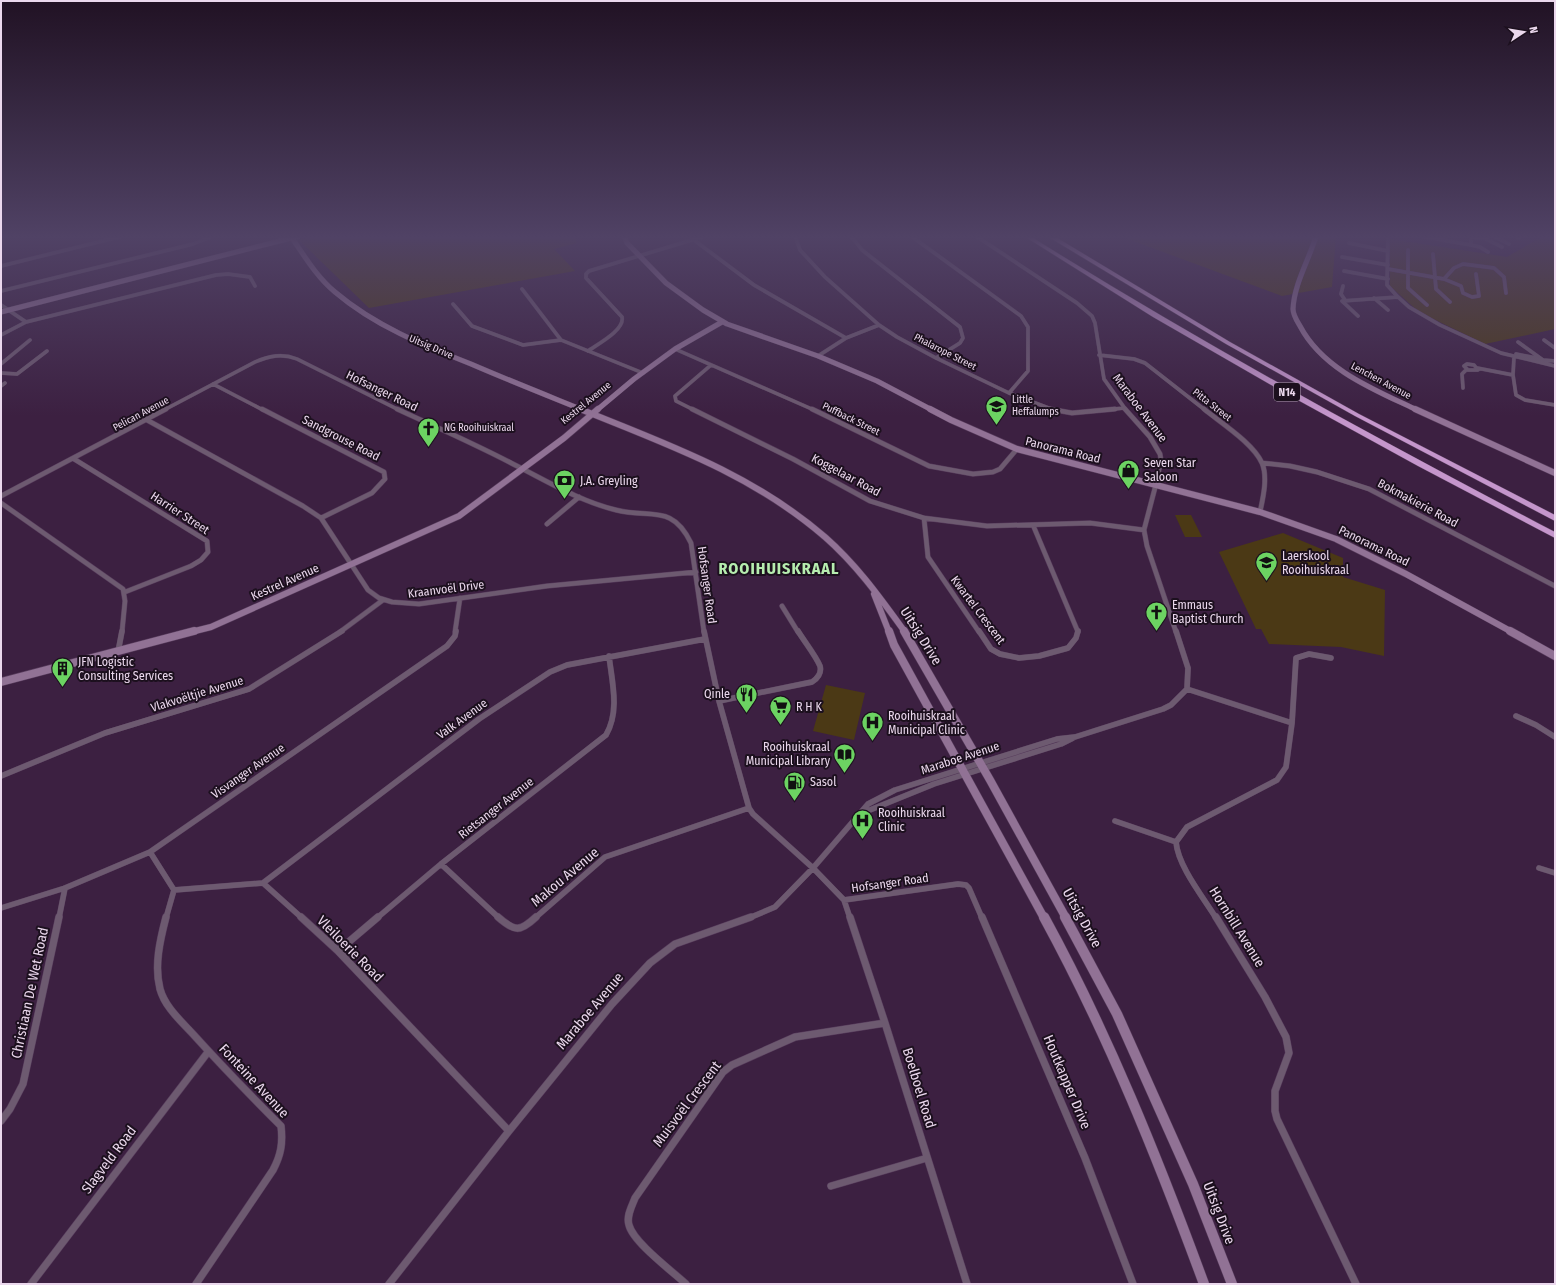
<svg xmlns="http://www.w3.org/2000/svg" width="1556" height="1285" font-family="'Fira Sans Condensed',sans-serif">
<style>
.green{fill:#4b3915}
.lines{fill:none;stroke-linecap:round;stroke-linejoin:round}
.street-far3-casing{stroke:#583d5d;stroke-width:4}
.street-far2-casing{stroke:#583d5d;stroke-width:5.5}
.street-far1-casing{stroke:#583d5d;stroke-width:6}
.street-casing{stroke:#583d5d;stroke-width:8}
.secondary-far3-casing{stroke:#583d5d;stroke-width:5.5}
.secondary-far2-casing{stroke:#583d5d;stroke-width:7}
.secondary-far1-casing{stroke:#583d5d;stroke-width:9}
.secondary-casing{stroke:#583d5d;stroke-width:11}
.highway-casing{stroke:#583d5d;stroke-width:1}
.street-far3{stroke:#6d5a70;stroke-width:3.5}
.street-far2{stroke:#6d5a70;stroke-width:4.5}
.street-far1{stroke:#6d5a70;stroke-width:5.5}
.street{stroke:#6d5a70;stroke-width:7}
.secondary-far3{stroke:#917295;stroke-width:5}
.secondary-far2{stroke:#917295;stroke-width:6}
.secondary-far1{stroke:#917295;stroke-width:8}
.secondary{stroke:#917295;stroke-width:10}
.highway{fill:#c596cc;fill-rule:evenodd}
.labels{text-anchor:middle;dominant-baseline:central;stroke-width:4;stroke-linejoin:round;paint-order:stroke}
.far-street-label{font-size:10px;fill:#ebd8ed;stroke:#1c101e}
.far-poi-label{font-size:10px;fill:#ebd8ed;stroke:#1c101e;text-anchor:start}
.shield{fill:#1c101e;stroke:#ad9caf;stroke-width:1}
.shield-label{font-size:11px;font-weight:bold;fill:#ebd8ed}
.street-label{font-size:12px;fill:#ebd8ed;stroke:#1c101e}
.poi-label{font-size:12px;fill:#ebd8ed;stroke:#1c101e;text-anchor:start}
.near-street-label{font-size:14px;fill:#ebd8ed;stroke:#1c101e}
.district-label{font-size:16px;font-weight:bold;letter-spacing:1px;fill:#b6edaf;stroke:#1c101e}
</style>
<rect width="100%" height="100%" fill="#3c2041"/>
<!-- green -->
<path class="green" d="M 315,236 L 574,236 L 577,243 L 554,249 L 575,271 L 369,308 L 299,240 Z
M 1120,236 L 1336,236 L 1332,287 L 1282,296 Z
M 1543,236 L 1555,236 L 1555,329 L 1485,344 L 1419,312 L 1390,286 L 1390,239 L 1507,257 Z
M 1175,515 L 1191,515 L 1202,537 L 1185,537 Z
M 1283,533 L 1343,558 L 1343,577 L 1385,590 L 1384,656 L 1341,647 L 1269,644 L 1261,629 L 1256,629 L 1219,552 Z
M 826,685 L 865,693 L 854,740 L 813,731 Z"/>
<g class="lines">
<defs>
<path id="street-far3" d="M 795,236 L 800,250 L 825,277 L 879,325 L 897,337 L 936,358 L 1009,393 L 1054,410
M 851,236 L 862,250 L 960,327 L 963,338 L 960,343 L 936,358
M 911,236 L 1021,316 L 1028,327 L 1028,371 L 1009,393
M 976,236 L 1077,303 L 1092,316 L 1095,323 L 1104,379 L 1126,410
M 1388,236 L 1387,285 L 1397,296 L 1409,307 L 1440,325 L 1501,353 L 1555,366
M 1420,236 L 1471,245 L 1471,237 L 1469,236
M 1493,236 L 1509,244
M 1516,236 L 1519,238
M 1471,237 L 1484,238 L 1502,247
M 694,240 L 754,285 L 846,338
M 1349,243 L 1388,251
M 1471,245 L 1480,247 L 1488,252
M 1408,250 L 1408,288 L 1427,305
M 1433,254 L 1436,289 L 1450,302
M 1342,257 L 1388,265
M 1,266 L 123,236
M 1388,269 L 1444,279 L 1461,286 L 1463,293 L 1472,297 L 1479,296 L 1476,274
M 1344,271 L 1388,279
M 1444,279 L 1454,268 L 1463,264 L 1494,268 L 1504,277 L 1506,293
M 1343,286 L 1341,294 L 1345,300
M 522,289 L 561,340 L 643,373
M 1,291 L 193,244 L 213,236
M 1374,298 L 1388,310
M 453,304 L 472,326 L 523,345 L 561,340
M 1,305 L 26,322
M 1358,316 L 1342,301 L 1398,297
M 1,335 L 26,322 L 216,275 L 228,274 L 250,277 L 255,286
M 1544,340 L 1555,348
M 1518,342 L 1543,360 L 1555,361
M 675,349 L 814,410
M 588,351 C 598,344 625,330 622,317 L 586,278 L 586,274 L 589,271 L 705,236
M 1516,354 L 1541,359
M 1099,355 L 1134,359 L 1145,363 L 1205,410
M 818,356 L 846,338 L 879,325
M 1514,357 L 1513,375 L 1516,395 L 1525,400 L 1555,405
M 1,364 L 30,340
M 1467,364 L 1474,365 L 1478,370 L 1468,370 L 1464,366 Z
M 1477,368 L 1513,375
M 1,373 L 17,374 L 47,351
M 213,384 L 263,410
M 1,386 L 5,383
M 1463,388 L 1462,374 L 1467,369
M 164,410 L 255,362 C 269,356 282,353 297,359 L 399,410
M 694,410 L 676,401 L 675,396 L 711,365
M 1105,410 L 1124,408"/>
<path id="street-far2" d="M 262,409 L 384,472 L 385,479 L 372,493 L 321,518
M 397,409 C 436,427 475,444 513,464 C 547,481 579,501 616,510 C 650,519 672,503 691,543 L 704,632
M 692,409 L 793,459 L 870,501 L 924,518 L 987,526 L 1090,523 L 1144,530
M 812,409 L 929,466 L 973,474 L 993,472 L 1000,469 L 1017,449
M 1050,409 L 1072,413 L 1115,409
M 1125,409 L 1150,437 L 1160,454 L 1161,460 L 1156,484 L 1144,530 L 1147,546 L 1176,632
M 1204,409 C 1221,423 1253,443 1262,463 C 1268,477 1263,498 1260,512
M 147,420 L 303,506 L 321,518 L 368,590 L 379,598 L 392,602 L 419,604 L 547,586 L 696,572
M 74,459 L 207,541 L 208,552 L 201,560 L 191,566 L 125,592
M 1262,463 L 1290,466 L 1317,472 L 1369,489 L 1555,586
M 1,496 L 166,409
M 1,503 L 123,589 L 125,601 L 122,632
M 924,518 L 928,557 L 979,632
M 547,524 L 579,497
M 1033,525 L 1078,632
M 782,606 L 798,632
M 340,632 L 383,600
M 455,632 L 460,598"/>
<path id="street-far1" d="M 704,631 L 719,701 L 749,808 L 753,814 L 813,868 L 844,900 L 958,884 L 966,885 L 969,888 L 982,918
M 979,631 L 991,649 L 1000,654 L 1019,658 L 1039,656 L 1068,648 L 1076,638 L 1078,631
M 118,652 L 122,631
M 1187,689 L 1292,723
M 719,701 L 812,682 C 817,679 822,673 820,666 C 816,656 804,641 798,631
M 1516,716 L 1536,725 L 1555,737
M 1,776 L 105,733 L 249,689 L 342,631
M 860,814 L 934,784 L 1061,744 L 1073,738
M 1115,821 L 1176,842
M 150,852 L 174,890 L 263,883 L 302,918
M 441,864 L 499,918
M 1539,868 L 1555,873
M 263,883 L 479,719 L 550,672 L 567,665 L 705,639
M 844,900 L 850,918
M 1,908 L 65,888 L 150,852 L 447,646 L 455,636 L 456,631
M 59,918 L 65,888
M 166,918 L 174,890
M 377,918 L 441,864 L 606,735 C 620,711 612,682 609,656
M 535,918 L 605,857 L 749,808
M 749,918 L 775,907 L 813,868 L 868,804 L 895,790 L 1057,739 L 1075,737 L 1163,709 L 1171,705 L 1187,689 L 1188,668 L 1176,631
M 1216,918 C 1203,897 1178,866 1176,842 L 1187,827 L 1277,780 L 1286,767 L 1292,723 L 1296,658 L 1309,654 L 1331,658"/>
<path id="street" d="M 166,917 C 160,940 154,966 160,989 C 165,1007 180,1020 192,1033 C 221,1065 251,1096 281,1126 C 283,1143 281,1155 273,1170 L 196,1284
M 301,917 L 338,951 L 509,1131
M 498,917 C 515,932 520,932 536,917
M 850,917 L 885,1023 L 967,1284
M 982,917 L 1085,1158 L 1133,1284
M 1216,917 L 1265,997 L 1286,1037 L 1289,1053 L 1275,1091 L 1275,1111 L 1277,1119 L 1356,1284
M 338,951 L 378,917
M 1,1121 L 10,1109 L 23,1084 L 59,917
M 831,1186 L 927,1158
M 31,1284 L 208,1052
M 389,1284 L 509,1131 L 612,1004 L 650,963 L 675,944 L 751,917
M 686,1284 C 672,1271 633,1242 629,1225 C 626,1216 632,1206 635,1198 L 723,1072 L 732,1065 L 795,1037 L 885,1023"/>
<path id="secondary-far3" d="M 624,236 L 627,243 L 666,283 L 703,310 L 727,324 L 818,356 L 877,381 L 932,410
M 1316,236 C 1309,260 1294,284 1293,309 C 1293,315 1297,321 1300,326 C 1323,370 1375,390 1417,410
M 292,238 C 305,257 317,277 335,292 C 375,326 423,345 471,364 C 508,380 546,395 583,410
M 1,312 L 299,236
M 597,410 L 634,379 L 675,349 L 722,322"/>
<path id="secondary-far2" d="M 580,409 C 669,445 752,474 825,537 C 857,565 881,599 905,632
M 930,409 L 951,420 L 1017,449 L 1260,512 L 1336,539 L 1406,574 L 1512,632
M 1415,409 L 1555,473
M 874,594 L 889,632
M 191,632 L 211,627 L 459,516 L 564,438 L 598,409"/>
<path id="secondary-far1" d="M 889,631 L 894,645 L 1044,918
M 904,631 L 990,780 L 1066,918
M 1510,631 L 1555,656
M 1,682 L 194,631"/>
<path id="secondary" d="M 1044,917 C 1108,1034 1158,1159 1204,1284
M 1065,917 L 1117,1014 L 1193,1184 L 1232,1284"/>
<path id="highway" d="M 1024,236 L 1030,236 C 1201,343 1377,439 1555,532 L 1555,538 L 1418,466 L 1285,393 L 1153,317 Z
M 1047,236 L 1054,236 L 1230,342 L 1359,414 L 1555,515 L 1555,521 L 1355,416 L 1226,344 Z"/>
</defs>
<!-- street-far3 casing -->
<use href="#street-far3" class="street-far3-casing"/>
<!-- street-far2 casing -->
<use href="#street-far2" class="street-far2-casing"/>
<!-- street-far1 casing -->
<use href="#street-far1" class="street-far1-casing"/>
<!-- street casing -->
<use href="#street" class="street-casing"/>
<!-- secondary-far3 casing -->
<use href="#secondary-far3" class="secondary-far3-casing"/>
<!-- secondary-far2 casing -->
<use href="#secondary-far2" class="secondary-far2-casing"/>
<!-- secondary-far1 casing -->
<use href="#secondary-far1" class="secondary-far1-casing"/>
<!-- secondary casing -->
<use href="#secondary" class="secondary-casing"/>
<!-- highway casing -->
<use href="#highway" class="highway-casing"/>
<!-- street-far3 -->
<use href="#street-far3" class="street-far3"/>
<!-- street-far2 -->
<use href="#street-far2" class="street-far2"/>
<!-- street-far1 -->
<use href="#street-far1" class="street-far1"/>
<!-- street -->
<use href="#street" class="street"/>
<!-- secondary-far3 -->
<use href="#secondary-far3" class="secondary-far3"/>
<!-- secondary-far2 -->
<use href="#secondary-far2" class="secondary-far2"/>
<!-- secondary-far1 -->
<use href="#secondary-far1" class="secondary-far1"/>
<!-- secondary -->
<use href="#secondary" class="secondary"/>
<!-- highway -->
<use href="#highway" class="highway"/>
</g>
<!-- sky -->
<linearGradient id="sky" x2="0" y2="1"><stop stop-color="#211224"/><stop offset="0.57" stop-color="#504265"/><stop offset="1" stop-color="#504265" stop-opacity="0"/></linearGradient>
<rect width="1556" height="416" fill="url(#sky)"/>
<!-- icons -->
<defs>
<symbol id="school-pin" viewBox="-11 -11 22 30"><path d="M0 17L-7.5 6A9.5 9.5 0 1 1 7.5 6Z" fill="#6cd362" stroke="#1c101e"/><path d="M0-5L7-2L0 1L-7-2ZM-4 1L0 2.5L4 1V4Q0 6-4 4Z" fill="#111"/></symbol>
<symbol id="church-pin" viewBox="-11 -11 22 30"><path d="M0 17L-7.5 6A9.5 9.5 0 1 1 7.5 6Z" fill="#6cd362" stroke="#1c101e"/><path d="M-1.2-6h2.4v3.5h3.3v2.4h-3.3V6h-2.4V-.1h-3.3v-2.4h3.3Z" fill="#111"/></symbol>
<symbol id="shop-pin" viewBox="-11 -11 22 30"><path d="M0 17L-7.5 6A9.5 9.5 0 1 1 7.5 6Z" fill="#6cd362" stroke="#1c101e"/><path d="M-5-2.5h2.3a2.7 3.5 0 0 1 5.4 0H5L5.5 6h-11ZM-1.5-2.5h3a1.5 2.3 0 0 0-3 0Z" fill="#111"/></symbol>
<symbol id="bank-pin" viewBox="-11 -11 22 30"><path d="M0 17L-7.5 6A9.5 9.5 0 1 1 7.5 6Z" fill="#6cd362" stroke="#1c101e"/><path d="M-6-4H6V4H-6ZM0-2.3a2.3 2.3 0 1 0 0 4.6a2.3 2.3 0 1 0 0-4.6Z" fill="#111"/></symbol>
<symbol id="building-pin" viewBox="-11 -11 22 30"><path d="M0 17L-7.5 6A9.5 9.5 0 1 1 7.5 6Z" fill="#6cd362" stroke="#1c101e"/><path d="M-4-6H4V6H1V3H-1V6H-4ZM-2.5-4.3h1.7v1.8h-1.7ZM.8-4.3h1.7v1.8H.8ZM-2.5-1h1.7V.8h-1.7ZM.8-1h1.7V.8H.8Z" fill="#111"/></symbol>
<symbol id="restaurant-pin" viewBox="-11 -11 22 30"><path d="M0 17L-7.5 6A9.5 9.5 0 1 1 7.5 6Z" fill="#6cd362" stroke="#1c101e"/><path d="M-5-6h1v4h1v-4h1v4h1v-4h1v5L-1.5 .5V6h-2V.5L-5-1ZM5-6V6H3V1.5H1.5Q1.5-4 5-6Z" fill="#111"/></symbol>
<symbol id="supermarket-pin" viewBox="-11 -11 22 30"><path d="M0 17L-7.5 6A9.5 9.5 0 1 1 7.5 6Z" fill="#6cd362" stroke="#1c101e"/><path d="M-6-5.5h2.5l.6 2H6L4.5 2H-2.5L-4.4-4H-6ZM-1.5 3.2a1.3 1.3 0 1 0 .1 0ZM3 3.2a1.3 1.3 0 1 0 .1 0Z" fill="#111"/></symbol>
<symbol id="hospital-pin" viewBox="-11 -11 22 30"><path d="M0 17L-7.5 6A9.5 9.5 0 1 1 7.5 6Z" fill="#6cd362" stroke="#1c101e"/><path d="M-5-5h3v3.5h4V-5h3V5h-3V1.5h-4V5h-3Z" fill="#111"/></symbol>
<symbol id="library-pin" viewBox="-11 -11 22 30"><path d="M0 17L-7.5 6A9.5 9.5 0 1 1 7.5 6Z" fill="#6cd362" stroke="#1c101e"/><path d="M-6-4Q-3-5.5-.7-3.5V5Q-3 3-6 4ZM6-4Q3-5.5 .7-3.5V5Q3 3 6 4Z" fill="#111"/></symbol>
<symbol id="fuel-pin" viewBox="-11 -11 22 30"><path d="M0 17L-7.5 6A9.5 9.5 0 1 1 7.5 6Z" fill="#6cd362" stroke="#1c101e"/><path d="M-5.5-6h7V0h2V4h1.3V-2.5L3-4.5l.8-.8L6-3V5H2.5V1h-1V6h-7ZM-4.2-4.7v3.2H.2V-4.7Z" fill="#111"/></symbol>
</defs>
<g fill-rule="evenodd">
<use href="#school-pin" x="984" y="394" width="25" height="34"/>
<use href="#church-pin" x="416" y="416" width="25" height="34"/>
<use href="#shop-pin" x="1116" y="458" width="25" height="34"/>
<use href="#bank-pin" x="552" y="468" width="25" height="34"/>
<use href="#school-pin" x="1254" y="550" width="25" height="34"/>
<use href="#church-pin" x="1144" y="600" width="25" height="34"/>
<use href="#building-pin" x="50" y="656" width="25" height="34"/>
<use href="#restaurant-pin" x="734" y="682" width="25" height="34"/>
<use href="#supermarket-pin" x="768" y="694" width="25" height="34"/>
<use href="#hospital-pin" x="860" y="710" width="25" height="34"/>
<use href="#library-pin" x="832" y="742" width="25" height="34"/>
<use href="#fuel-pin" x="782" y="770" width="25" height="34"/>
<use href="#hospital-pin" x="850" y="808" width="25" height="34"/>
</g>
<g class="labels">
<!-- far-street labels -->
<g class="far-street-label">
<text transform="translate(431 347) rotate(23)">Uitsig Drive</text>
<text transform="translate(945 352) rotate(27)">Phalarope Street</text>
<text transform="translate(1381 381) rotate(28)">Lenchen Avenue</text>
<text transform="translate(586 403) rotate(-39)">Kestrel Avenue</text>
<text transform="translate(1212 405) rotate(38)">Pitta Street</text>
<text transform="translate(141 414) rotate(-28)">Pelican Avenue</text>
<text transform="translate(851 419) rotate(26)">Puffback Street</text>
</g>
<!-- far-poi labels -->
<g class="far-poi-label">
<text x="1012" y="400">Little<tspan x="1012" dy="12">Heffalumps</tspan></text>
<text x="444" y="428">NG Rooihuiskraal</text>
</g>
<!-- shield labels -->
<rect class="shield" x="1274" y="383" width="26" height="18" rx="3"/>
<g class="shield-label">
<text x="1287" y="392">N14</text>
</g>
<!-- street labels -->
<g class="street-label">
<text transform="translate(382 391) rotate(26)">Hofsanger Road</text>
<text transform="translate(1140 408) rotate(53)">Maraboe Avenue</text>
<text transform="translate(341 438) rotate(27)">Sandgrouse Road</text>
<text transform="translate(1063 450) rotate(14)">Panorama Road</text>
<text transform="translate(846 475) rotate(28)">Koggelaar Road</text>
<text transform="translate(1418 503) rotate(28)">Bokmakierie Road</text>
<text transform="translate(180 513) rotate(33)">Harrier Street</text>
<text transform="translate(1374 546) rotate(26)">Panorama Road</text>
<text transform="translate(285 582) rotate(-24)">Kestrel Avenue</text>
<text transform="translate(707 585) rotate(82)">Hofsanger Road</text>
<text transform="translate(446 589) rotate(-7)">Kraanvoël Drive</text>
<text transform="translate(978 610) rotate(53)">Kwartel Crescent</text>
<text transform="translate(197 694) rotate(-17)">Vlakvoëltjie Avenue</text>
<text transform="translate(462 719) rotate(-36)">Valk Avenue</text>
<text transform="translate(960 758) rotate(-18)">Maraboe Avenue</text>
<text transform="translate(248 771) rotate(-35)">Visvanger Avenue</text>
<text transform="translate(496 808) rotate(-38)">Rietsanger Avenue</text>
<text transform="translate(890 883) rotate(-8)">Hofsanger Road</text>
</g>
<!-- poi labels -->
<g class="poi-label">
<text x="1144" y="463">Seven Star<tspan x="1144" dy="14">Saloon</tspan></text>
<text x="580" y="481">J.A. Greyling</text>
<text x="1282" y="556">Laerskool<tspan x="1282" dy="14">Rooihuiskraal</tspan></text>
<text x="1172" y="605">Emmaus<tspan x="1172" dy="14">Baptist Church</tspan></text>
<text x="78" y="662">JFN Logistic<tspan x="78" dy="14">Consulting Services</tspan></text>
<text x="730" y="694" text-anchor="end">Qinle</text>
<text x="796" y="707">R H K</text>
<text x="888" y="716">Rooihuiskraal<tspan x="888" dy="14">Municipal Clinic</tspan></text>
<text x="830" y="747" text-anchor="end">Rooihuiskraal<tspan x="830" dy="14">Municipal Library</tspan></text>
<text x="810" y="782">Sasol</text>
<text x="878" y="813">Rooihuiskraal<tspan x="878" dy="14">Clinic</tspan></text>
</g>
<!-- near-street labels -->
<g class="near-street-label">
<text transform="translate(921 636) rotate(58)">Uitsig Drive</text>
<text transform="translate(565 877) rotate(-40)">Makou Avenue</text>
<text transform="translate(1082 918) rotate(61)">Uitsig Drive</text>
<text transform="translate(1237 927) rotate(58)">Hornbill Avenue</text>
<text transform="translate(350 949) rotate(45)">Vleiloerie Road</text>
<text transform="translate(30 993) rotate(-78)">Christiaan De Wet Road</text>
<text transform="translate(590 1011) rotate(-50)">Maraboe Avenue</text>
<text transform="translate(254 1081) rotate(47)">Fonteine Avenue</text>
<text transform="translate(1067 1082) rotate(67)">Houtkapper Drive</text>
<text transform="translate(919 1088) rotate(73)">Boelboel Road</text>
<text transform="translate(687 1104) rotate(-53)">Muisvoël Crescent</text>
<text transform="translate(109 1160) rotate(-53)">Slagveld Road</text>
<text transform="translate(1219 1213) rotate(69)">Uitsig Drive</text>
</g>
<!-- district labels -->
<g class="district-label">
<text x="779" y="568">ROOIHUISKRAAL</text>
</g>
</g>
<!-- border -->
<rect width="1556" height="1285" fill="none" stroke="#ebd8ed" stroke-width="4"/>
<!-- north arrow -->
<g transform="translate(1524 32) rotate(78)" stroke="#1c101e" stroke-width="3" paint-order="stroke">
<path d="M0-3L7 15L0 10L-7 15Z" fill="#ebd8ed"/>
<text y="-6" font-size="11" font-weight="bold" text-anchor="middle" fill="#ebd8ed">N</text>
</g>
</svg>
